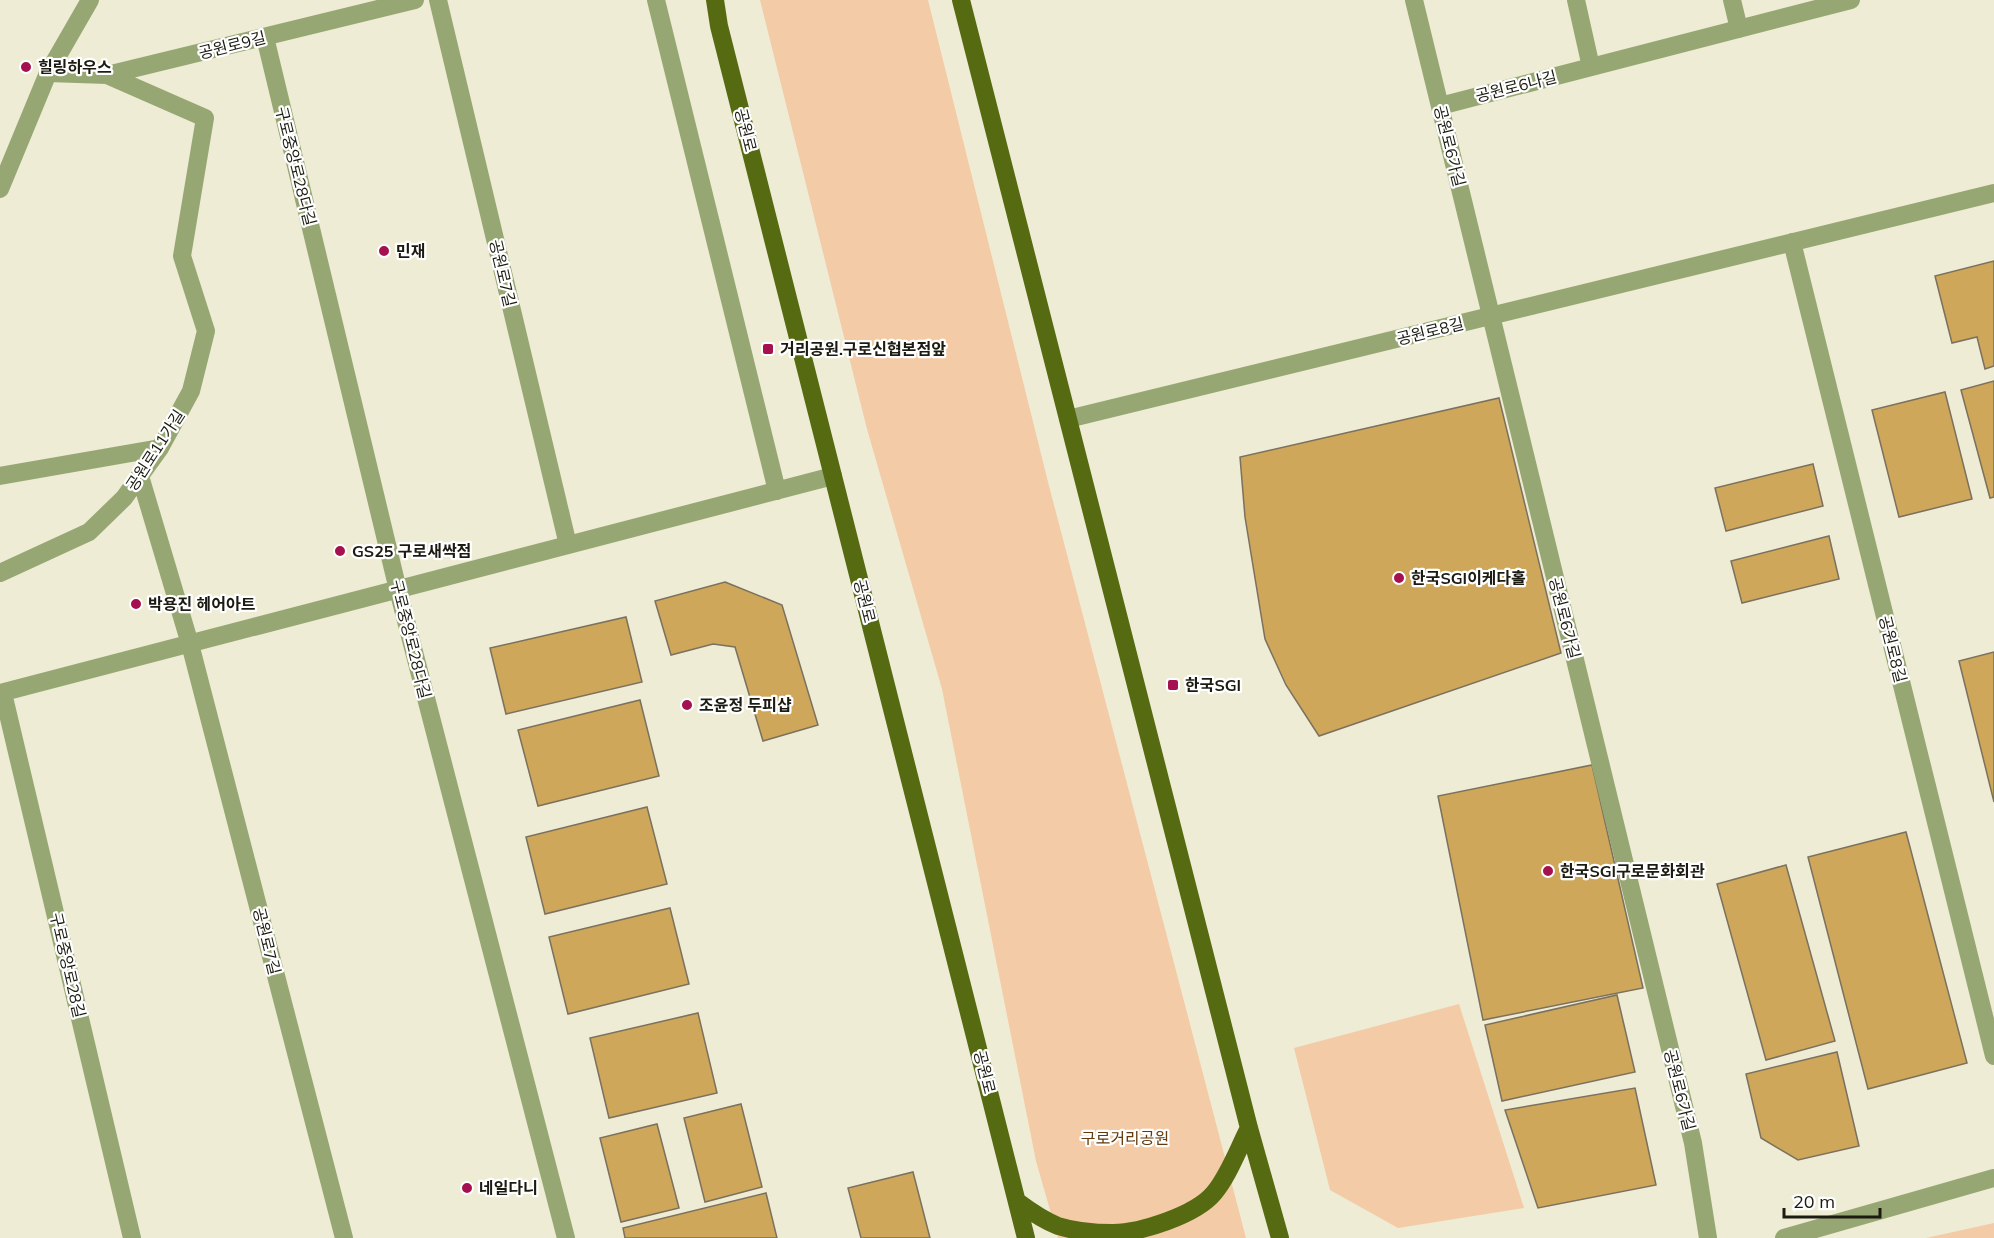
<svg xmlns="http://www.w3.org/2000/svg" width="1994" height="1238" font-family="Mulish,'Noto Sans KR',sans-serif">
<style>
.green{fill:#f3cba7}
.building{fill:#cea75a;stroke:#7b715e;stroke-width:1.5}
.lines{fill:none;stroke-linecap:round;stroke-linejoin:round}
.minor{stroke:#97a773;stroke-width:18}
.major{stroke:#566b11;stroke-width:18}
.poi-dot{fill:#a5114e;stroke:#fff;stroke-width:2}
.labels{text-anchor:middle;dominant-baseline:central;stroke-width:4.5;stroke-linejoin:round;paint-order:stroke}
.street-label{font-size:16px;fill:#1c1b12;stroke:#fff}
.poi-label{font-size:16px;font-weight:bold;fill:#1c1b12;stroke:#fff;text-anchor:start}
.park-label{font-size:16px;fill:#643a0b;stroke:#fff}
</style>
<rect width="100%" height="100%" fill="#eeecd4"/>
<!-- green -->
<path class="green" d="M 760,0 L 928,0 L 1048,482 L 1246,1238 L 1058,1238 L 1036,1161 L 942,689 L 867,429 Z
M 1459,1004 L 1524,1208 L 1398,1228 L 1330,1190 L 1294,1048 Z
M 1994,1223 L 1994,1238 L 1926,1238 Z"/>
<!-- building -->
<path class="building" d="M 1994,261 L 1994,366 L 1985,369 L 1977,337 L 1952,343 L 1935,276 Z
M 1994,381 L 1994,497 L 1990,498 L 1961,390 Z
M 1945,392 L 1972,499 L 1899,517 L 1872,410 Z
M 1499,398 L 1561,653 L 1319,736 L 1286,685 L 1265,639 L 1245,517 L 1240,457 Z
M 1813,464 L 1823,506 L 1726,531 L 1715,488 Z
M 1829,536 L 1839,579 L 1742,603 L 1731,561 Z
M 725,582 L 782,605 L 818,725 L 763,741 L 735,647 L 713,644 L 671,655 L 655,601 Z
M 626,617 L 642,682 L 506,714 L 490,648 Z
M 1994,652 L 1994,802 L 1959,661 Z
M 640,700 L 659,776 L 538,806 L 518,730 Z
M 1592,765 L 1643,988 L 1483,1020 L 1438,796 Z
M 647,807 L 667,884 L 545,914 L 526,837 Z
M 1906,832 L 1967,1063 L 1868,1089 L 1808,857 Z
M 1786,865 L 1835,1041 L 1766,1060 L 1717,884 Z
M 670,908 L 689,984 L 568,1014 L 549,937 Z
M 1617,995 L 1635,1072 L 1502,1101 L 1485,1025 Z
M 698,1013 L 717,1093 L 609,1118 L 590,1038 Z
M 1837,1052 L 1859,1146 L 1798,1160 L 1761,1138 L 1746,1074 Z
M 1635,1088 L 1656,1185 L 1538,1208 L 1505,1110 Z
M 741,1104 L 762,1187 L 705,1202 L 684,1118 Z
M 657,1124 L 679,1208 L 621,1222 L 600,1138 Z
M 913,1172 L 930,1238 L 861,1238 L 848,1188 Z
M 766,1193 L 777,1238 L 625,1238 L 623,1228 Z"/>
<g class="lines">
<!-- minor -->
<path class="minor" d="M 438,0 L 568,545
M 656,0 L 777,491
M 1414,0 L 1693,1143 L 1708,1238
M 1576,0 L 1591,67
M 1732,0 L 1739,29
M 265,37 L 398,590 L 566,1238
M 48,73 L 107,75 L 415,0
M 1440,106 L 1851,0
M 0,189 L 48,73 L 90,0
M 1792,242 L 1994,1056
M 1068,419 L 1994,193
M 0,476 L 160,448
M 140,476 L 190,644 L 344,1238
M 0,573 L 89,532 L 124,498 L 160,448 L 191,391 L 206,331 L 182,256 L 205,118 L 107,75
M 0,693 L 833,476
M 3,693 L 132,1238
M 1784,1238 L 1994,1178"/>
<!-- major -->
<path class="major" d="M 715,0 L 719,26 L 1026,1238
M 961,0 L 1249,1128 L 1280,1238
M 1018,1202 C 1030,1211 1043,1220 1058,1226 C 1074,1231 1095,1233 1113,1233 C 1140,1233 1196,1215 1214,1193 C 1229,1175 1238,1149 1249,1128"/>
</g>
<!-- markers -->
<g class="poi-dot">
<circle cx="26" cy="67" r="6"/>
<circle cx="384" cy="251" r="6"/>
<rect x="762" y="343" width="12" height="12" rx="3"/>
<circle cx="340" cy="551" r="6"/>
<circle cx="1399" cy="578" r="6"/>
<circle cx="136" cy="604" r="6"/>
<rect x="1167" y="679" width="12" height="12" rx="3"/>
<circle cx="687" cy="705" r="6"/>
<circle cx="1548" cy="871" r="6"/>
<circle cx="467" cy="1188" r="6"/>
</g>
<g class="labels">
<!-- street labels -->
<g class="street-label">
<text transform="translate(232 45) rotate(-14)">공원로9길</text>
<text transform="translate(1516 86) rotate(-14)">공원로6나길</text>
<text transform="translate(746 130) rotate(76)">공원로</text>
<text transform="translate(1450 146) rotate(76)">공원로6가길</text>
<text transform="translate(296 166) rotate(76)">구로중앙로28다길</text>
<text transform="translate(503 273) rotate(77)">공원로7길</text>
<text transform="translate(1430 331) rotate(-14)">공원로8길</text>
<text transform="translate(155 450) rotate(-57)">공원로11가길</text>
<text transform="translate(865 601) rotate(76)">공원로</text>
<text transform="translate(1565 618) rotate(76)">공원로6가길</text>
<text transform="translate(411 639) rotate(76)">구로중앙로28다길</text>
<text transform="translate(1893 649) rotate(76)">공원로8길</text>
<text transform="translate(267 941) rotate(76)">공원로7길</text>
<text transform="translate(68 965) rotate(77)">구로중앙로28길</text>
<text transform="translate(985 1072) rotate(76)">공원로</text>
<text transform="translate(1680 1090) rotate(76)">공원로6가길</text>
</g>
<!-- poi labels -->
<g class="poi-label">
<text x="38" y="67">힐링하우스</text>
<text x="396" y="251">민재</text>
<text x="780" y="349">거리공원.구로신협본점앞</text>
<text x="352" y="551">GS25 구로새싹점</text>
<text x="1411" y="578">한국SGI이케다홀</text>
<text x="148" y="604">박용진 헤어아트</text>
<text x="1185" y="685">한국SGI</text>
<text x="699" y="705">조윤정 두피샵</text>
<text x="1560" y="871">한국SGI구로문화회관</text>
<text x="479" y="1188">네일다니</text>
</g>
<!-- park labels -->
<g class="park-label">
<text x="1125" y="1138">구로거리공원</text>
</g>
</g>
<!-- scale -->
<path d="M1784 1208v9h96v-9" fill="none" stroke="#1c1b12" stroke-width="3"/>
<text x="1793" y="1208" font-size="18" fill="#1c1b12" stroke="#ffffff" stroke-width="4.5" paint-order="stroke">20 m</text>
</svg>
